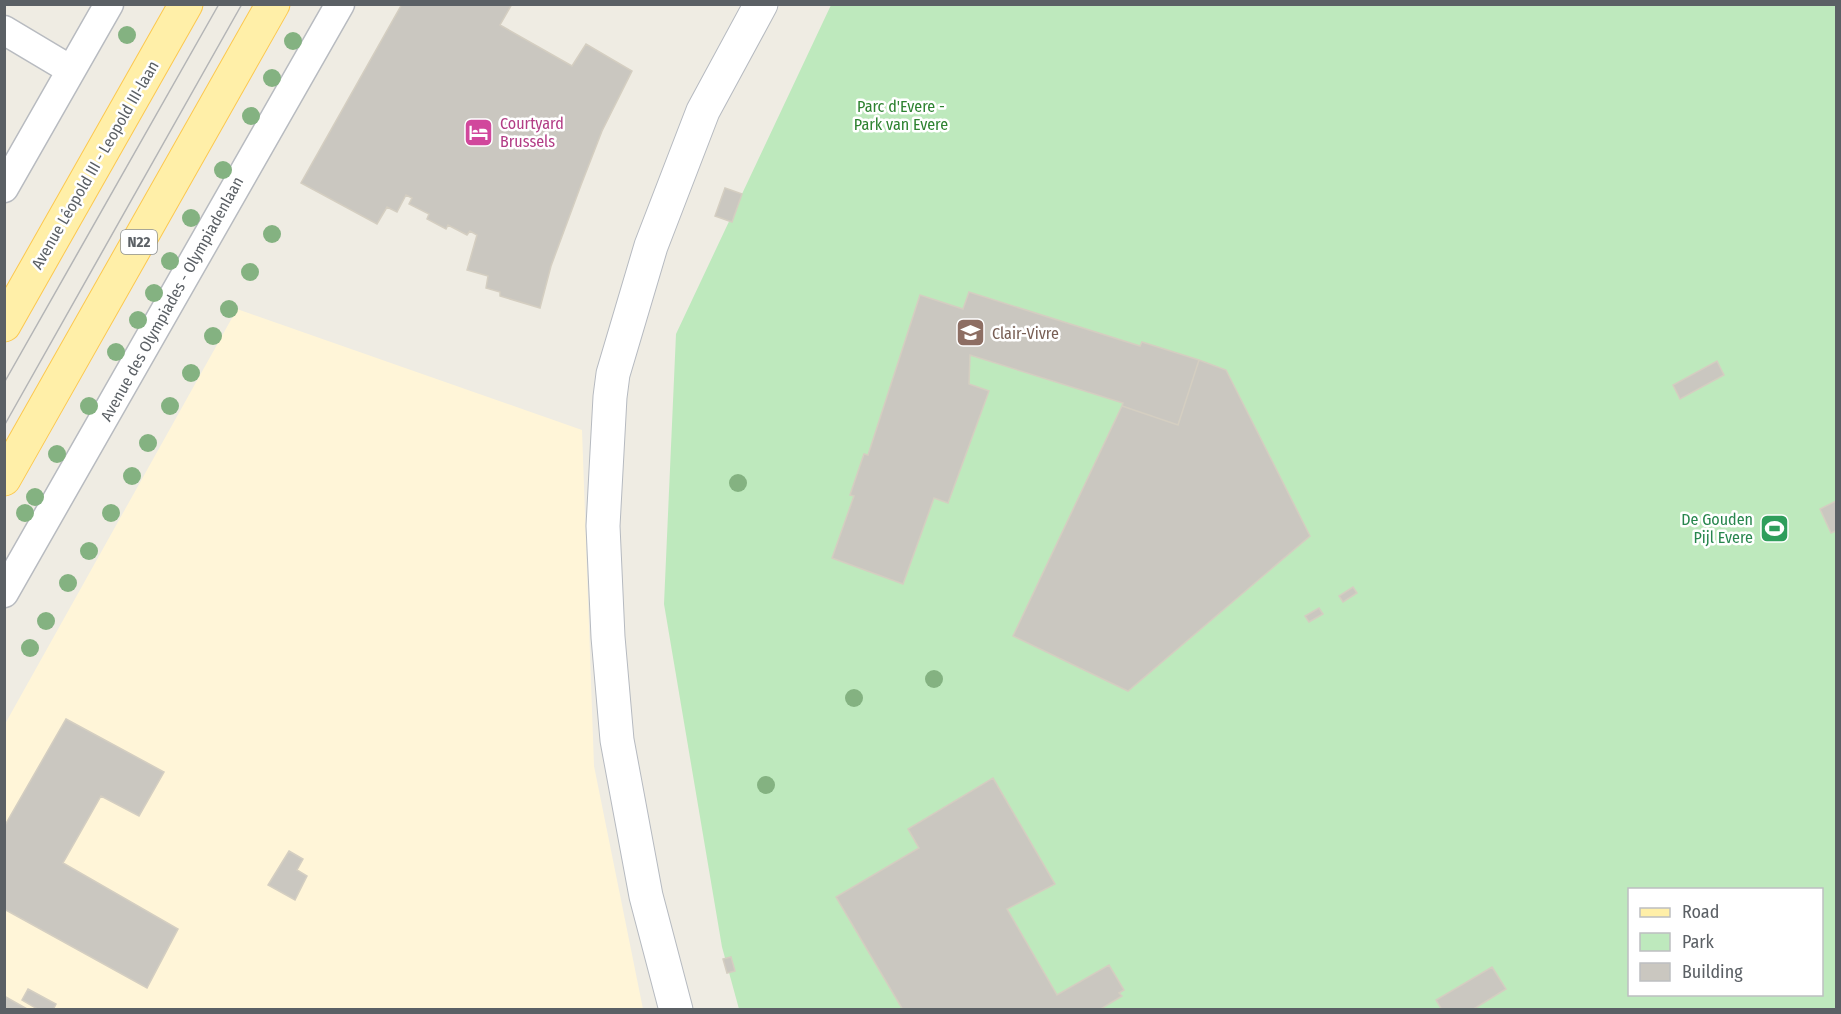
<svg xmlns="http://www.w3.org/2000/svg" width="1841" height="1014" font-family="'Fira Sans Condensed',sans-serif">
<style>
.commercial{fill:#fff5d8}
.green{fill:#bee9bd;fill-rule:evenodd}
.building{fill:#cac7c0;stroke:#d4cec1;stroke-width:1.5}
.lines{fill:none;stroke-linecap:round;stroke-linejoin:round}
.street-casing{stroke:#b8bbc0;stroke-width:31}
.secondary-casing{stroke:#b6bac0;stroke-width:35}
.primary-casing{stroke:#fcc84f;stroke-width:35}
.street{stroke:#fff;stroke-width:28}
.secondary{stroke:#fff;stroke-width:33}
.primary{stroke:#ffefa8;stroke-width:33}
.tram{stroke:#b4b5b6;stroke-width:1.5}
.tree{fill:#84b281}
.labels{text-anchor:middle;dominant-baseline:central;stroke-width:5;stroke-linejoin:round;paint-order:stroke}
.shield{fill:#fff;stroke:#8c9093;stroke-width:1.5}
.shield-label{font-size:15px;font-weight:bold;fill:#5b6065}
.park-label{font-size:16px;fill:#2d8230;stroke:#fff}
.hotel-label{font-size:16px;fill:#b23c85;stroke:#fff;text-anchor:start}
.street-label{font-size:16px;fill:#5b6065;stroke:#fff}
.education-label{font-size:16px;fill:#785e54;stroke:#fff;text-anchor:start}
.leisure-label{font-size:16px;fill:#27864d;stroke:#fff;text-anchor:end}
</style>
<rect width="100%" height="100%" fill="#efece3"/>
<!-- commercial -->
<path class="commercial" d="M 237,309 L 582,430 L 594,766 L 643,1009 L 5,1010 L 5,724 Z"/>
<!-- green -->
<path class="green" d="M 831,5 L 1836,5 L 1836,1009 L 739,1009 L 722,947 L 664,604 L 676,334 ZM 1630,890 L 1822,890 L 1822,994 L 1630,994 Z"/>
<!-- building -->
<path class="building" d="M 402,4 L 512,4 L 500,25 L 572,66 L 586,44 L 632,71 L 602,131 L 581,185 L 551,266 L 540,308 L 500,296 L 500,292 L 486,288 L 488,276 L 467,270 L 477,235 L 470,231 L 467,235 L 448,225 L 446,229 L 427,219 L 429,214 L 409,204 L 412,198 L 406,195 L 397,212 L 387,207 L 377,224 L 301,183 Z
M 725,188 L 742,194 L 732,222 L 715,216 Z
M 969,292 L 1140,346 L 1142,342 L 1199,360 L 1178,425 L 1122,406 L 1123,403 L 970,355 L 969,384 L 989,391 L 948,503 L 934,498 L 903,584 L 832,558 L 854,496 L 850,495 L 864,454 L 868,455 L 920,295 L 963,309 Z
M 1199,360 L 1226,370 L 1310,536 L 1128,691 L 1013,636 L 1122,406 L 1178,425 Z
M 1717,361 L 1724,375 L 1680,399 L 1673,385 Z
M 1836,501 L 1836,531 L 1831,533 L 1820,509 Z
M 1353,587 L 1357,593 L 1343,602 L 1339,596 Z
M 1319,608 L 1323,614 L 1309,622 L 1305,616 Z
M 66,719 L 164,772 L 139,816 L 101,796 L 63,863 L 178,929 L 147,988 L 4,909 L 4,827 Z
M 993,778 L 1055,884 L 1007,909 L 1057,995 L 1109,965 L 1124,990 L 1119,993 L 1122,996 L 1099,1010 L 903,1010 L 836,897 L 919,848 L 908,829 Z
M 289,851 L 303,859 L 297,870 L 307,876 L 295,900 L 268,885 Z
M 731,957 L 735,971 L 727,973 L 723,959 Z
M 1492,967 L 1506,989 L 1472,1010 L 1442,1010 L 1436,1000 Z
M 28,989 L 56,1004 L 53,1010 L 39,1010 L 22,1000 Z
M 4,996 L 29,1010 L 4,1010 Z"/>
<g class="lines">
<defs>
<path id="street" d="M 4,30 L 71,70
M 4,188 L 109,4
M 4,593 L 340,4"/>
<path id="secondary" d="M 676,1010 L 646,896 L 617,740 L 608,637 L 603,526 L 610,397 L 613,374 L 651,246 L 703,111 L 761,4"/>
<path id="primary" d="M 4,325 L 186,4
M 4,479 L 273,4"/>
</defs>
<!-- street casing -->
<use href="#street" class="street-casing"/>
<!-- secondary casing -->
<use href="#secondary" class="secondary-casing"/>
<!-- primary casing -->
<use href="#primary" class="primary-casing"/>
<!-- street -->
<use href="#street" class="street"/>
<!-- secondary -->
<use href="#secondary" class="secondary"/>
<!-- primary -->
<use href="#primary" class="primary"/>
<!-- tram -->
<path class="tram" d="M 4,383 L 219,4
M 4,426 L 242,4"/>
</g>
<!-- trees -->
<g class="tree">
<circle cx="127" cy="35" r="9"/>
<circle cx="293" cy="41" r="9"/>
<circle cx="272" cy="78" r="9"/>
<circle cx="251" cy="116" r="9"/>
<circle cx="223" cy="170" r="9"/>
<circle cx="191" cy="218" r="9"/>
<circle cx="272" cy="234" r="9"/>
<circle cx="170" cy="261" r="9"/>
<circle cx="250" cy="272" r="9"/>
<circle cx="154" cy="293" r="9"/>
<circle cx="229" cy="309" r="9"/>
<circle cx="138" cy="320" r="9"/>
<circle cx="213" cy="336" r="9"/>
<circle cx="116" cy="352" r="9"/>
<circle cx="191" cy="373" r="9"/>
<circle cx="89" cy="406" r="9"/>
<circle cx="170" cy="406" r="9"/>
<circle cx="148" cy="443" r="9"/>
<circle cx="57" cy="454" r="9"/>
<circle cx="132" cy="476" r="9"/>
<circle cx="738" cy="483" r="9"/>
<circle cx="35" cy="497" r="9"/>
<circle cx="25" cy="513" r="9"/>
<circle cx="111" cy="513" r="9"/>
<circle cx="89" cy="551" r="9"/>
<circle cx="68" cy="583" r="9"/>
<circle cx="46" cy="621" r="9"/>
<circle cx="30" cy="648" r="9"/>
<circle cx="934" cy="679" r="9"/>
<circle cx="854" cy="698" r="9"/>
<circle cx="766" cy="785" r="9"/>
</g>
<!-- icons -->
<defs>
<symbol id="hotel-square" viewBox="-11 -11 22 22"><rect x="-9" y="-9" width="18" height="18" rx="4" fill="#d1479c" stroke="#fff"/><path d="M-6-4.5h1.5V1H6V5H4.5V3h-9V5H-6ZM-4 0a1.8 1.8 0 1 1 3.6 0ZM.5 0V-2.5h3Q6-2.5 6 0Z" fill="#fff"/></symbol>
<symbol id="school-square" viewBox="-11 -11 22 22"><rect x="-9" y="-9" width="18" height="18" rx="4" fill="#8d6e63" stroke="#fff"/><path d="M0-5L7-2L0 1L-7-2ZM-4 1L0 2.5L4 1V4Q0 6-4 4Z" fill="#fff"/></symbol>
<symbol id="stadium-square" viewBox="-11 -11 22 22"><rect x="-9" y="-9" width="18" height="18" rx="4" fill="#2e9e5b" stroke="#fff"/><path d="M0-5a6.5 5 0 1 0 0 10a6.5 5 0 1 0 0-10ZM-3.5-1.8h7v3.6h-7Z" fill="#fff"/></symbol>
</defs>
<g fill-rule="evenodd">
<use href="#hotel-square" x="462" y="116" width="33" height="33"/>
<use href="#school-square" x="954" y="316" width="33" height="33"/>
<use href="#stadium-square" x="1758" y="512" width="33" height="33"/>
</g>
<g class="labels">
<!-- shield labels -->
<rect class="shield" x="121" y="230" width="36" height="24" rx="4.5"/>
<g class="shield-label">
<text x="139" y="242">N22</text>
</g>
<!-- park labels -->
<g class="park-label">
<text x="901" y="106">Parc d'Evere -<tspan x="901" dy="18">Park van Evere</tspan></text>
</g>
<!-- hotel labels -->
<g class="hotel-label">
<text x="500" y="123">Courtyard<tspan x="500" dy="18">Brussels</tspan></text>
</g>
<!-- street labels -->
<g class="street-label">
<text transform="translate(95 165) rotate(-60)">Avenue Léopold III - Leopold III-laan</text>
<text transform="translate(172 299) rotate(-61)">Avenue des Olympiades - Olympiadenlaan</text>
</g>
<!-- education labels -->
<g class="education-label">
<text x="992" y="333">Clair-Vivre</text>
</g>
<!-- leisure labels -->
<g class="leisure-label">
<text x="1753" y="519">De Gouden<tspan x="1753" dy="18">Pijl Evere</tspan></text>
</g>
</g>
<!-- border -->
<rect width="1841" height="1014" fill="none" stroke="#5b6065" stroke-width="12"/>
<!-- legend -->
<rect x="1628" y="888" width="195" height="108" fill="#ffffff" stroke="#bdbfc1" stroke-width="1.5"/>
<rect x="1640" y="908" width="30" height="9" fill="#ffefa8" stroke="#bdbfc1" stroke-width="1.5"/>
<text x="1682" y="918" font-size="18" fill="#5b6065">Road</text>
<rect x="1640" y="933" width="30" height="18" fill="#bee9bd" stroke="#bdbfc1" stroke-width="1.5"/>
<text x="1682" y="948" font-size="18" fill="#5b6065">Park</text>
<rect x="1640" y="963" width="30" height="18" fill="#cac7c0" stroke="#bdbfc1" stroke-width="1.5"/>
<text x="1682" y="978" font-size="18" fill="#5b6065">Building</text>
</svg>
